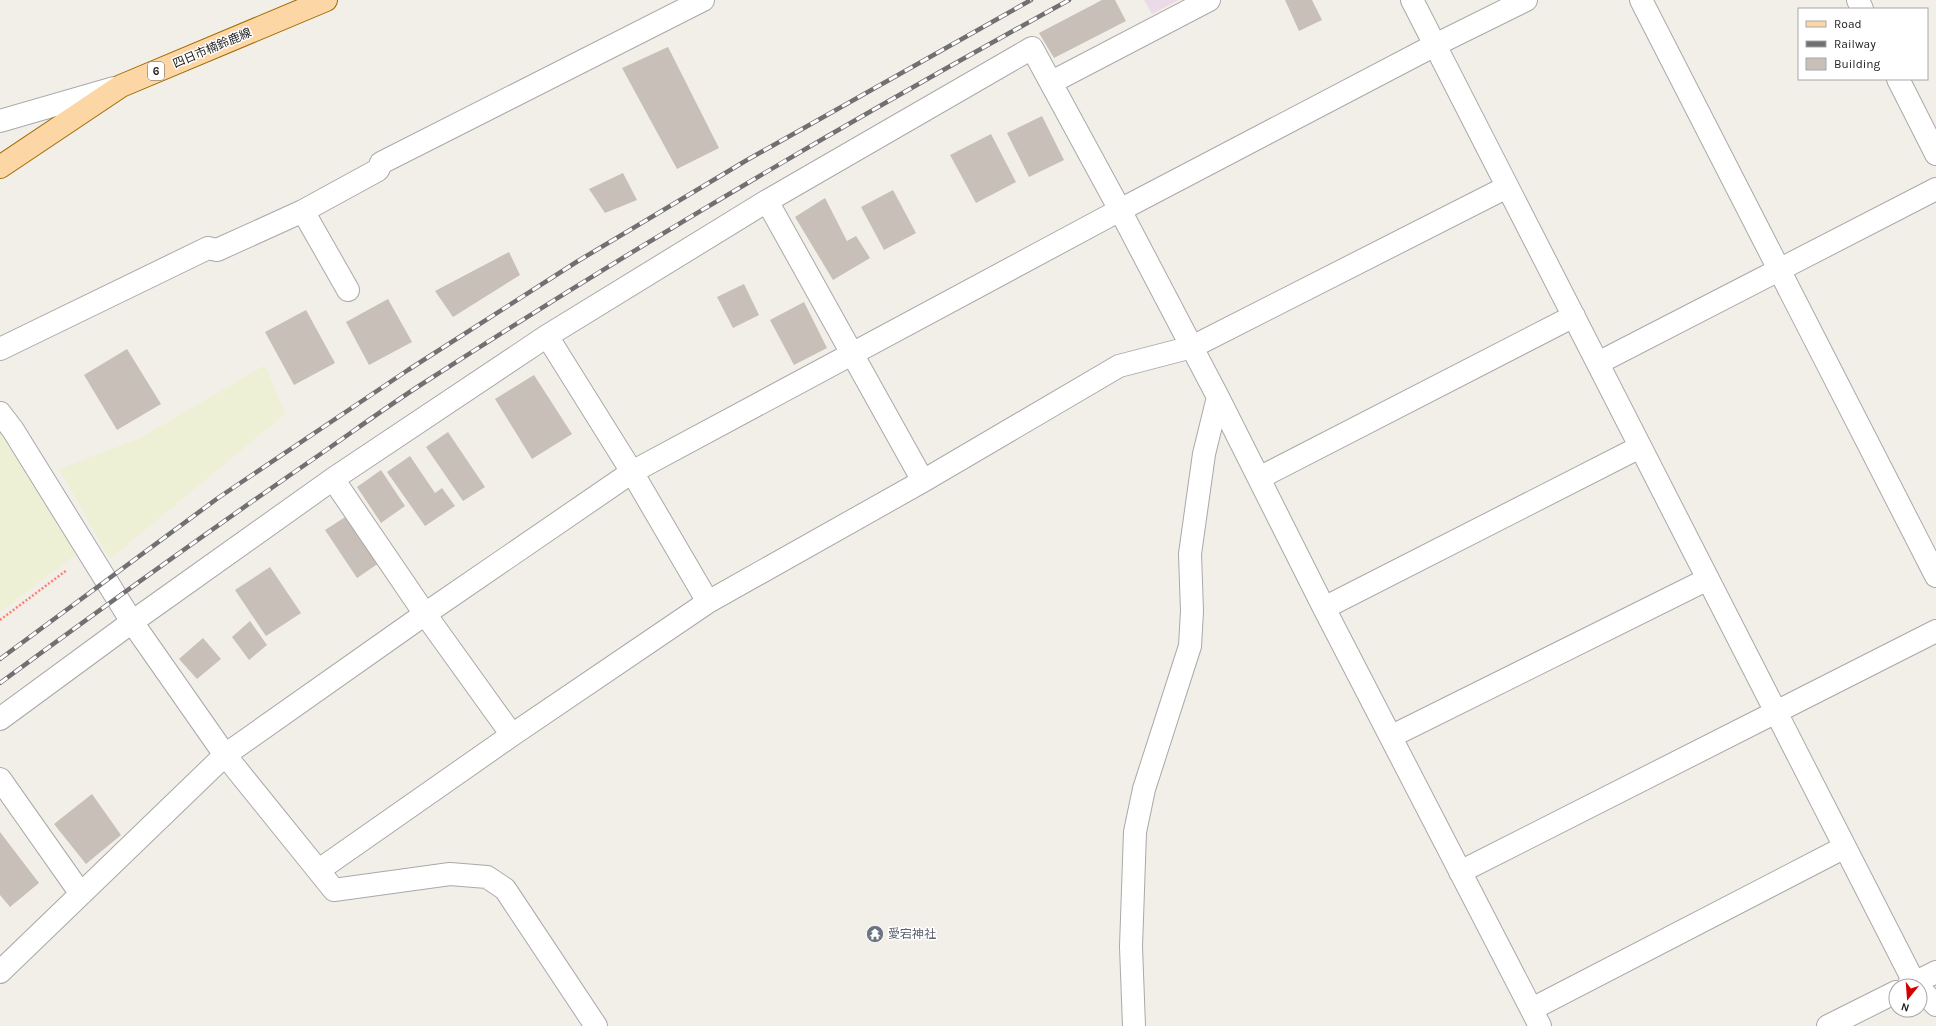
<svg xmlns="http://www.w3.org/2000/svg" width="1936" height="1026" font-family="Karla,'Noto Sans JP',sans-serif">
<style>
.industrial{fill:#ebdbe8}
.farmland{fill:#eef0d5}
.building{fill:#c7bfb8}
.lines{fill:none;stroke-linecap:round;stroke-linejoin:round}
.street-casing{stroke:#a9a9a9;stroke-width:24}
.primary-casing{stroke:#a06b00;stroke-width:24}
.path{stroke:#fa8072;stroke-width:2.5;stroke-dasharray:2 2;stroke-linecap:butt}
.street{stroke:#fff;stroke-width:22}
.primary{stroke:#fcd6a4;stroke-width:22}
.rail-casing{stroke:#707070;stroke-width:4.5}
.rail{stroke:#fff;stroke-width:3;stroke-dasharray:9;stroke-linecap:butt}
.labels{text-anchor:middle;dominant-baseline:central;stroke-width:3;stroke-linejoin:round;paint-order:stroke}
.shield{fill:#fff;stroke:#646464;stroke-width:1}
.shield-label{font-size:11px;font-weight:bold;fill:#222}
.street-label{font-size:12px;fill:#222;stroke:#fff}
.worship-label{font-size:12px;fill:#5b616d;stroke:#fff;text-anchor:start}
</style>
<rect width="100%" height="100%" fill="#f2efe9"/>
<!-- industrial -->
<path class="industrial" d="M 1144,0 L 1179,0 L 1152,14 Z"/>
<!-- farmland -->
<path class="farmland" d="M 265,365 L 285,414 L 110,559 L 59,469 L 140,438 Z
M 0,433 L 78,553 L 0,612 Z"/>
<!-- building -->
<path class="building" d="M 1102,0 L 1115,0 L 1126,21 L 1054,58 L 1039,33 Z
M 1285,0 L 1312,0 L 1322,20 L 1299,31 Z
M 668,47 L 719,148 L 677,169 L 622,68 Z
M 1042,116 L 1064,160 L 1029,177 L 1007,133 Z
M 991,134 L 1016,182 L 976,203 L 950,155 Z
M 623,173 L 637,200 L 605,213 L 589,189 Z
M 893,190 L 916,233 L 884,250 L 861,207 Z
M 825,198 L 847,241 L 856,236 L 870,258 L 833,280 L 795,217 Z
M 509,252 L 520,275 L 453,317 L 435,291 Z
M 744,284 L 759,315 L 733,328 L 717,297 Z
M 388,299 L 412,342 L 369,365 L 346,322 Z
M 804,302 L 827,348 L 794,365 L 770,320 Z
M 306,310 L 335,363 L 294,385 L 265,332 Z
M 127,349 L 161,404 L 117,430 L 84,375 Z
M 534,375 L 572,434 L 532,459 L 495,399 Z
M 448,432 L 485,487 L 463,501 L 426,447 Z
M 410,456 L 435,493 L 442,488 L 455,506 L 425,526 L 387,472 Z
M 381,470 L 405,506 L 381,523 L 357,487 Z
M 350,514 L 382,561 L 357,578 L 325,530 Z
M 270,567 L 301,613 L 266,636 L 235,590 Z
M 250,621 L 267,645 L 249,660 L 232,637 Z
M 203,638 L 221,659 L 197,679 L 179,659 Z
M 92,794 L 121,835 L 86,864 L 54,824 Z
M 0,832 L 39,883 L 10,907 L 0,895 Z"/>
<g class="lines">
<defs>
<path id="street" d="M 1412,0 L 1916,986
M 1526,0 L 1435,45 L 1120,210 L 1218,397 L 1324,608 L 1540,1026
M 1641,0 L 1936,576
M 1858,0 L 1862,9
M 1898,79 L 1936,154
M 1052,82 L 1209,0
M 0,121 L 114,88
M 767,201 L 923,481
M 303,211 L 348,290
M 547,336 L 632,472 L 708,602
M 0,349 L 208,248 L 217,250 L 303,211 L 378,170 L 381,163 L 703,0
M 1598,363 L 1936,189
M 0,413 L 13,430 L 132,622 L 225,755 L 334,890 L 450,874 L 487,877 L 505,889 L 596,1026
M 1259,478 L 1574,316
M 333,479 L 425,614 L 512,735
M 1324,608 L 1640,447
M 0,719 L 132,622 L 333,479 L 547,336 L 767,201 L 1032,48 L 1120,210 L 632,472 L 425,614 L 225,755 L 0,972
M 1392,736 L 1708,579
M 0,779 L 81,894
M 319,870 L 512,735 L 708,602 L 923,481 L 1119,366 L 1192,347 L 1507,187
M 1460,872 L 1936,631
M 1908,986 L 1936,972
M 1920,989 L 1936,1005
M 1532,1009 L 1845,847
M 1134,1026 L 1131,947 L 1135,832 L 1144,789 L 1190,646 L 1192,611 L 1190,554 L 1204,454 L 1218,397
M 1828,1026 L 1896,992"/>
<path id="primary" d="M 0,167 L 121,86 L 326,0"/>
</defs>
<!-- street casing -->
<use href="#street" class="street-casing"/>
<!-- primary casing -->
<use href="#primary" class="primary-casing"/>
<!-- path -->
<path class="path" d="M 0,620 L 67,570"/>
<!-- street -->
<use href="#street" class="street"/>
<!-- primary -->
<use href="#primary" class="primary"/>
<defs>
<path id="rail" d="M 0,659 L 218,498 L 408,370 L 578,261 L 747,160 L 1031,0
M 0,683 C 106,605 213,528 322,453 C 355,430 388,406 422,384 C 632,248 849,121 1069,0"/>
</defs>
<!-- rail casing -->
<use href="#rail" class="rail-casing"/>
<!-- rail -->
<use href="#rail" class="rail"/>
</g>
<!-- icons -->
<defs>
<symbol id="temple-disc" viewBox="-11 -11 22 22"><circle r="9.5" fill="#6b7280" stroke="#fff"/><path d="M0-6L5-2H3V0L6.5 2.5H4V6H1.5V3h-3V6H-4V2.5H-6.5L-3 0V-2H-5Z" fill="#fff"/></symbol>
</defs>
<g fill-rule="evenodd">
<use href="#temple-disc" x="865" y="924" width="20" height="20"/>
</g>
<g class="labels">
<!-- shield labels -->
<rect class="shield" x="148" y="62" width="16" height="18" rx="3"/>
<g class="shield-label">
<text x="156" y="71">6</text>
</g>
<!-- street labels -->
<g class="street-label">
<text transform="translate(212 48) rotate(-23)">四日市楠鈴鹿線</text>
</g>
<!-- worship labels -->
<g class="worship-label">
<text x="888" y="934">愛宕神社</text>
</g>
</g>
<!-- legend -->
<rect x="1798" y="8" width="130" height="72" fill="#ffffff" stroke="#a7a7a7"/>
<rect x="1806" y="21" width="20" height="6" fill="#fcd6a4" stroke="#a7a7a7"/>
<text x="1834" y="28" font-size="12" fill="#222222">Road</text>
<rect x="1806" y="41" width="20" height="6" fill="#707070" stroke="#a7a7a7"/>
<text x="1834" y="48" font-size="12" fill="#222222">Railway</text>
<rect x="1806" y="58" width="20" height="12" fill="#c7bfb8" stroke="#a7a7a7"/>
<text x="1834" y="68" font-size="12" fill="#222222">Building</text>
<!-- north arrow -->
<g transform="translate(1908 998) rotate(197)"><circle r="19" fill="#ffffff" stroke="#a7a7a7"/>
<path d="M0-3L7 15L0 10L-7 15Z" fill="#d40000"/>
<text y="-6" font-size="11" font-weight="bold" text-anchor="middle" fill="#222222">N</text>
</g>
</svg>
